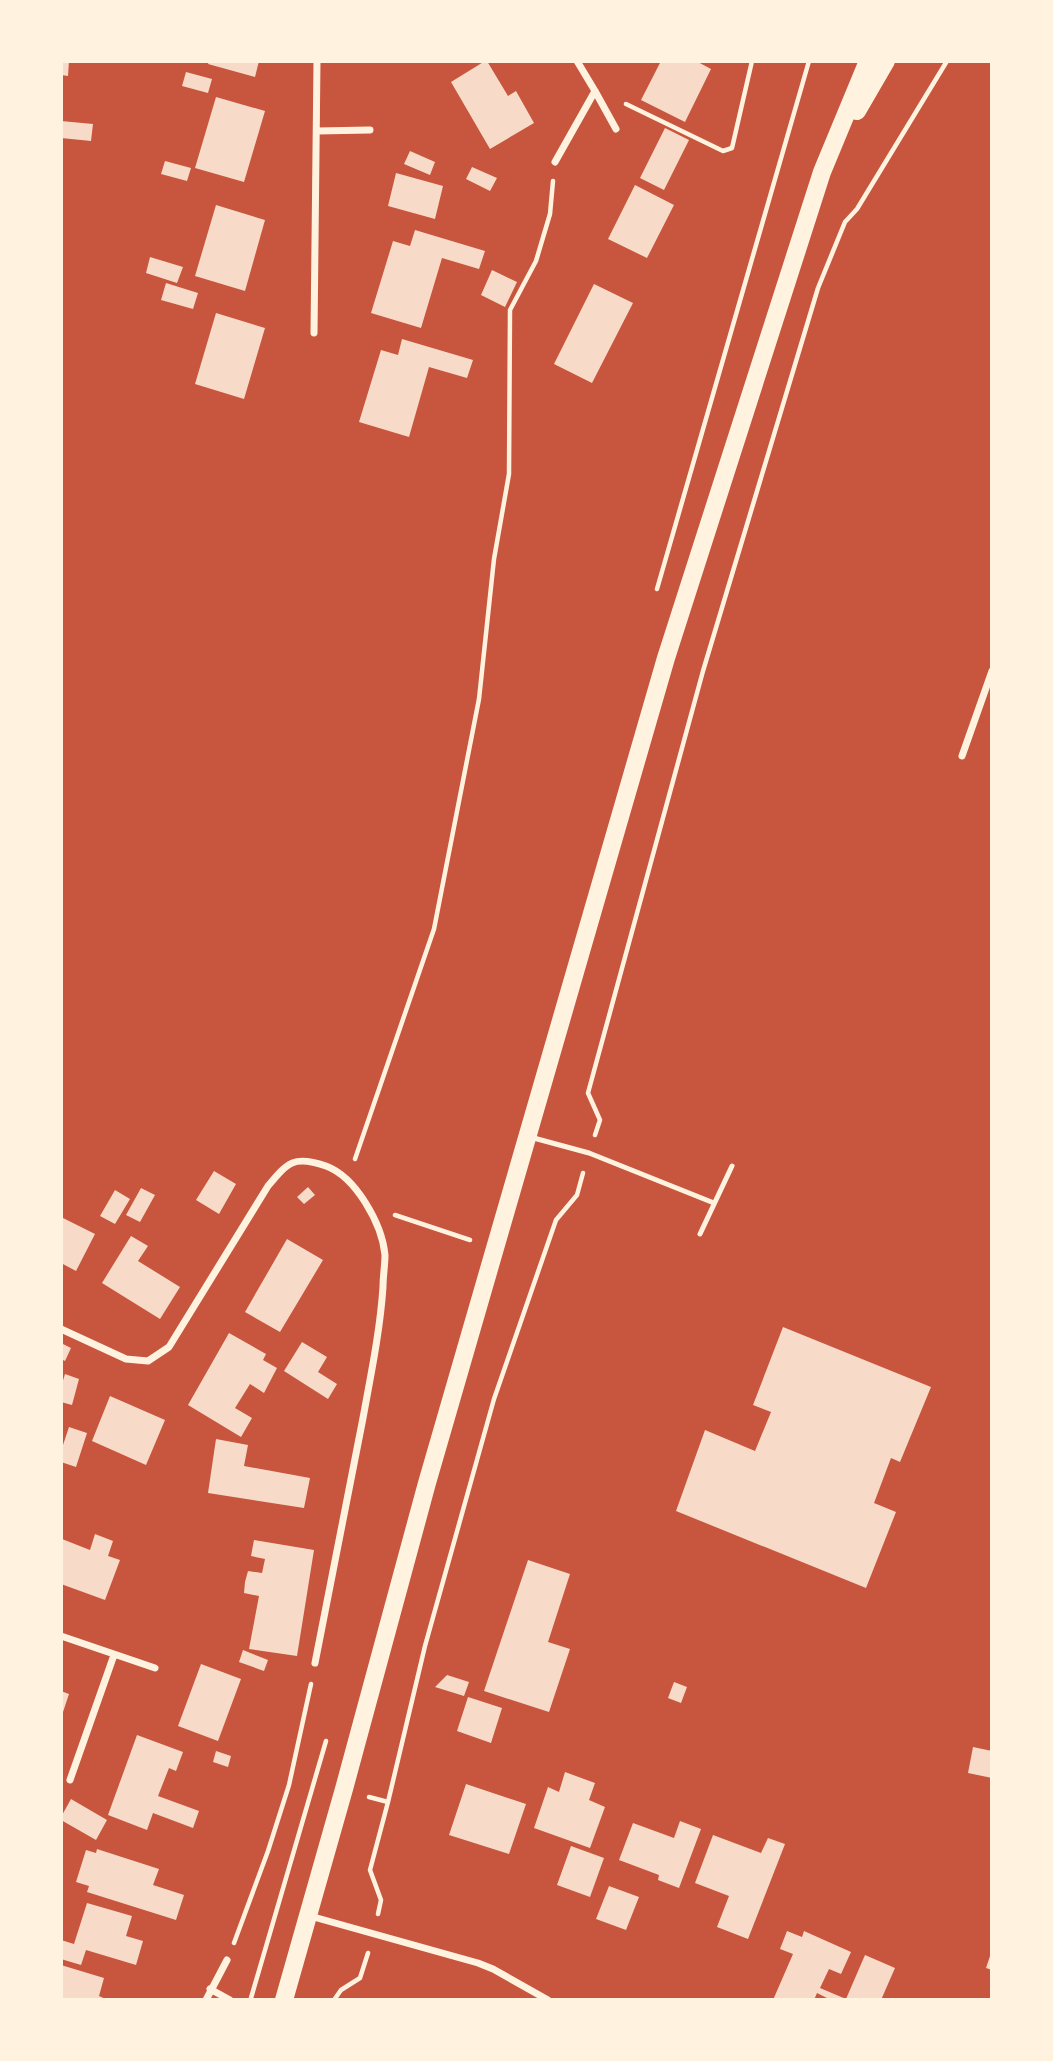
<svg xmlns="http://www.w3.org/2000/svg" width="1053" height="2061" font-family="'IBM Plex Sans',sans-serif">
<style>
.building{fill:#f7dbc8}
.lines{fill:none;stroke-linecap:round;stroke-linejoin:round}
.path{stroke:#fff3e0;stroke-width:4.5}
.service{stroke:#fff3e0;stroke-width:5}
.minor{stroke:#fff3e0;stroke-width:7}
.primary{stroke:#fff3e0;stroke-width:18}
</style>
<rect width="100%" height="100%" fill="#c8553d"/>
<!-- building -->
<path class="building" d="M 61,61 L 69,61 L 68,76 L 61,75 Z
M 209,61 L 259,61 L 255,77 L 208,64 Z
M 485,61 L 487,61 L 508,96 L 516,91 L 534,123 L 490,149 L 451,82 Z
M 661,61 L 696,61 L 711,69 L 685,122 L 641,100 Z
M 186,72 L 212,79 L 208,93 L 182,86 Z
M 216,97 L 265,111 L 244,182 L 195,168 Z
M 61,121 L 93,124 L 91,141 L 61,138 Z
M 665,128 L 689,140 L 664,190 L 640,178 Z
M 410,151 L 435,162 L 430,175 L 404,164 Z
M 165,161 L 191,168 L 187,181 L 161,174 Z
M 472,167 L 497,178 L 490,191 L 466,179 Z
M 396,173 L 443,186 L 435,219 L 388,206 Z
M 635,185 L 674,205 L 647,258 L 608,239 Z
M 216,205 L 265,220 L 245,291 L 195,276 Z
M 415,230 L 485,251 L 479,269 L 442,258 L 421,328 L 371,313 L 393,241 L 410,246 Z
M 150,257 L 183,267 L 177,283 L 146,273 Z
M 492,270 L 517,282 L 505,307 L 481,295 Z
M 166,283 L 198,293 L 193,309 L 161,300 Z
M 594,284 L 633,303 L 592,383 L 554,364 Z
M 216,313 L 265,328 L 244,399 L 195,384 Z
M 402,339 L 473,360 L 467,378 L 429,367 L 409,437 L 359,422 L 381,350 L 398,355 Z
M 214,1171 L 236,1184 L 219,1214 L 196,1200 Z
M 308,1187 L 315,1195 L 304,1204 L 297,1197 Z
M 141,1188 L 155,1195 L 140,1222 L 126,1215 Z
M 115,1190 L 130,1199 L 115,1224 L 100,1216 Z
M 61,1217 L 95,1234 L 76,1271 L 61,1263 Z
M 131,1236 L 148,1246 L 138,1261 L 180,1287 L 160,1319 L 102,1283 Z
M 287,1239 L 323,1260 L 280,1332 L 245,1312 Z
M 783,1327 L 931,1387 L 900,1462 L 891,1458 L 874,1503 L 896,1512 L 866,1588 L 676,1511 L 705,1430 L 755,1451 L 771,1412 L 753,1405 Z
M 229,1333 L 266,1354 L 263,1360 L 277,1368 L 264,1393 L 250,1384 L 235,1408 L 252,1418 L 241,1437 L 188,1405 Z
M 302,1342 L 327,1357 L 318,1372 L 337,1384 L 328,1399 L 284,1371 Z
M 61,1343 L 71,1348 L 65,1361 L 61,1359 Z
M 65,1374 L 79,1379 L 72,1405 L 61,1402 L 61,1387 Z
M 110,1396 L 165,1420 L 146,1465 L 92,1441 Z
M 69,1427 L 87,1433 L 76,1467 L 61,1462 L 61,1451 Z
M 216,1439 L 248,1445 L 244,1466 L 310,1478 L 304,1508 L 208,1493 Z
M 95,1534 L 113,1541 L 108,1556 L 120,1560 L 105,1600 L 61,1584 L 62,1539 L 90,1550 Z
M 254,1540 L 314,1550 L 297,1656 L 249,1649 L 259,1596 L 244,1593 L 245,1582 L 248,1571 L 262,1573 L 265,1559 L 251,1556 Z
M 528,1560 L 570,1574 L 548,1642 L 570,1649 L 549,1712 L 484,1691 Z
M 243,1650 L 268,1660 L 264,1671 L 239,1662 Z
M 201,1664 L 241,1679 L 218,1741 L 178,1726 Z
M 447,1675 L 469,1682 L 464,1696 L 435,1687 Z
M 674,1682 L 687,1687 L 681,1703 L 668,1698 Z
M 61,1691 L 69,1694 L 62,1715 L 61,1715 Z
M 468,1697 L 502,1708 L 491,1743 L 457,1731 Z
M 137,1735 L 183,1752 L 176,1771 L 169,1768 L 158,1796 L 199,1811 L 193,1828 L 153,1813 L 147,1830 L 108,1815 Z
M 973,1747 L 992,1751 L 992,1778 L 968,1773 Z
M 216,1751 L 231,1756 L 228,1767 L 213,1762 Z
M 565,1772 L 595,1783 L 589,1800 L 605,1807 L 590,1848 L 534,1828 L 548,1787 L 559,1792 Z
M 466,1784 L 526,1804 L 509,1854 L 449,1835 Z
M 71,1799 L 107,1820 L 96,1840 L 61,1820 L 61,1817 Z
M 680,1821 L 701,1829 L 679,1888 L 658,1880 L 659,1875 L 619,1860 L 633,1823 L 674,1838 Z
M 713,1835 L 761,1853 L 768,1838 L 785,1844 L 748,1939 L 717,1927 L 729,1896 L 695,1883 Z
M 571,1846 L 604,1858 L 590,1897 L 557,1885 Z
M 97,1849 L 159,1869 L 153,1885 L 184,1895 L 176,1920 L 87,1892 L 89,1886 L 76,1882 L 86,1850 L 96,1853 Z
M 609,1886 L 639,1897 L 626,1930 L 596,1919 Z
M 87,1903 L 132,1916 L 126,1936 L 143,1941 L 136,1965 L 86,1950 L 81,1965 L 61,1959 L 61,1940 L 74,1944 Z
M 787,1931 L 802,1937 L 804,1931 L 851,1952 L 841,1974 L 829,1969 L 820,1988 L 846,1999 L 865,1955 L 895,1968 L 881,2000 L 831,2000 L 817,1993 L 814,2000 L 773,2000 L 793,1954 L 780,1949 Z
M 991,1953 L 992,1953 L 992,1970 L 986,1968 Z
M 61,1965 L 104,1978 L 99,1996 L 108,2000 L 61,2000 Z"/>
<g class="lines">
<!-- path -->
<path class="path" d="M 626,104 L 723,151 L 732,148 L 752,61
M 657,589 L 809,61
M 595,1135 L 600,1120 L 588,1093 L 703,671 L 818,288 L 845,222 L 857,209 L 947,61
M 355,1159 L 434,929 L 479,699 L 494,559 L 509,474 L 510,310 L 536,261 L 550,214 L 553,181
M 395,1215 L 470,1240
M 369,1797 L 388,1802
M 378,1914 L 381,1900 L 370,1870 L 388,1802 L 425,1646 L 494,1399 L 556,1220 L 577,1195 L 583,1173
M 234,1943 L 268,1851 L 289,1785 L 311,1684
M 251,1998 L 326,1741
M 334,2000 L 341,1990 L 360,1978 L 368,1953"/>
<!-- service -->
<path class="service" d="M 530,1137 L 589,1153 L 714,1203
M 700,1234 L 732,1166"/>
<!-- minor -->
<path class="minor" d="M 595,91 L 616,129
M 317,131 L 370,130
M 555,162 L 595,91 L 577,61
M 314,333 L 317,61
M 962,756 L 992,671
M 61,1329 L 126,1359 L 148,1361 L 169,1347 L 268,1186 C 288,1162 294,1155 326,1166 C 356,1177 382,1224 385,1255 C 385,1265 383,1276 383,1287 C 380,1331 371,1374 363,1418 C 347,1499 331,1581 315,1663
M 61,1636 L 155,1668
M 70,1780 L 114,1655
M 310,1916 L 478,1963 L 493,1969 L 548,2000
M 210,1989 L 230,2000
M 206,2000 L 227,1960"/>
<!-- primary -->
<path class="primary" d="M 857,111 L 886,61
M 284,2000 L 344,1789 L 427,1483 L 666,658 L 822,172 L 868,61"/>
</g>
<!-- border -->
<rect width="1053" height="2061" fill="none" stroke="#fff3e0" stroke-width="126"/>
</svg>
